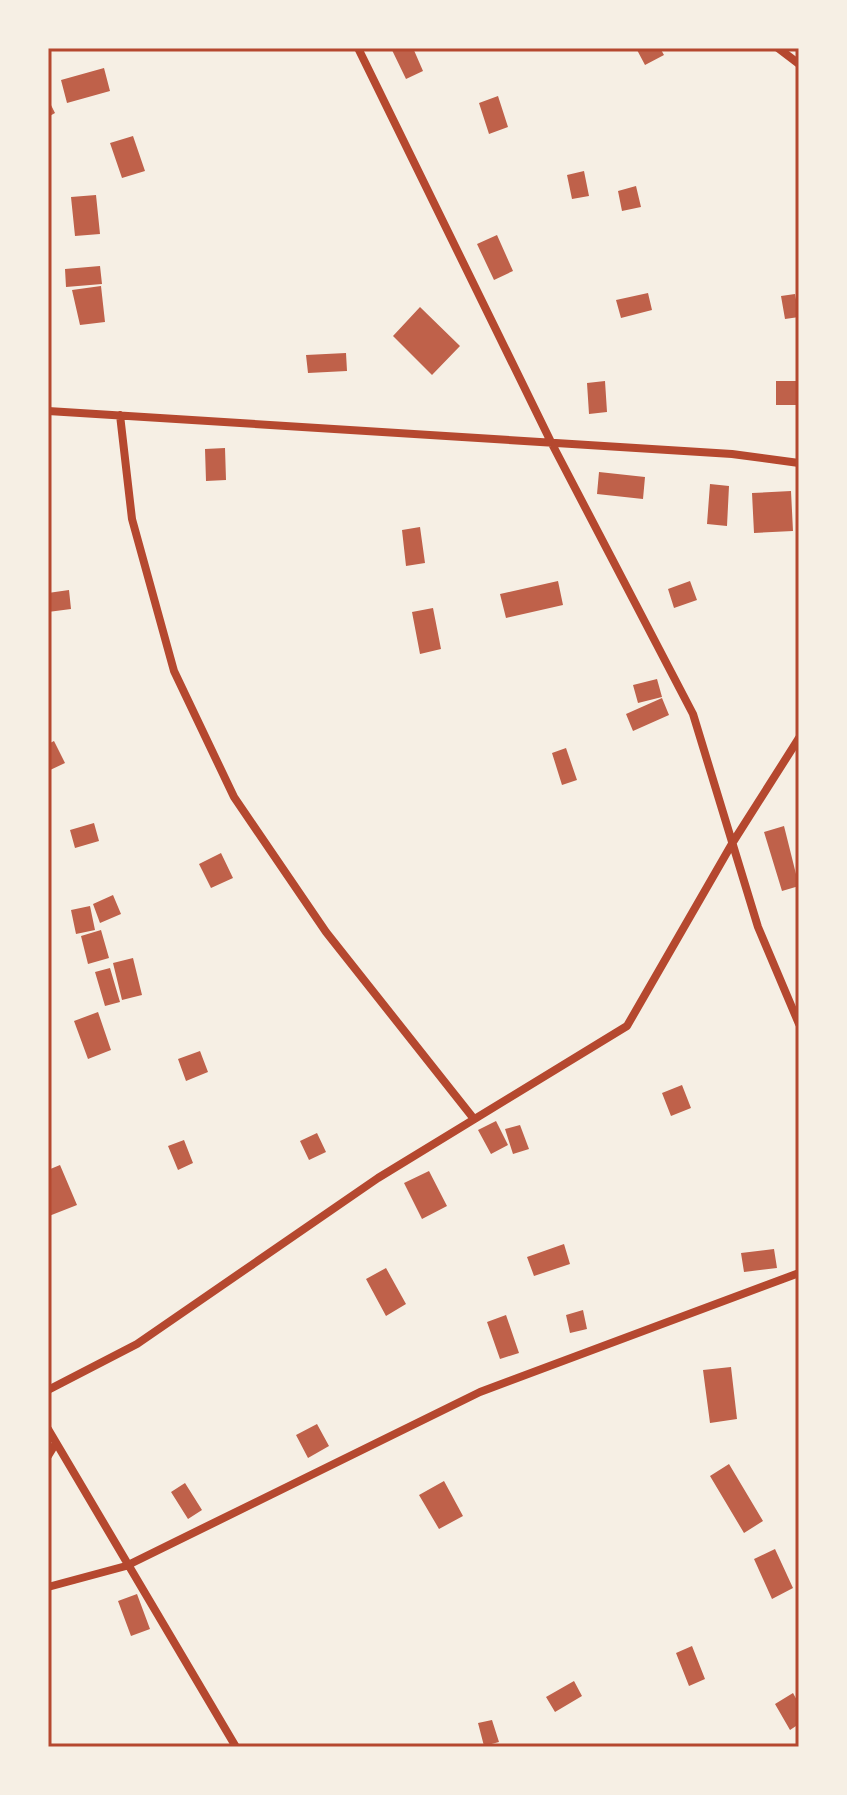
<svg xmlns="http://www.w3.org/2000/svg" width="847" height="1795" font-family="'Open Sans',sans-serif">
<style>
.building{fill:#bf614a}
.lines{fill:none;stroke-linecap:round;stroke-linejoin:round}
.minor{stroke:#b5482f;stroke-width:8}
.neatline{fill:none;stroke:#b5482f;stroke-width:3}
</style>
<rect width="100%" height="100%" fill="#f6efe4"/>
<!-- building -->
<path class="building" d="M 391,48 L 413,48 L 423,71 L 406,79 Z
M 636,48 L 660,48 L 664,55 L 645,65 Z
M 104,68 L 110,91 L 67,103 L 61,80 Z
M 498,96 L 508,127 L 489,134 L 479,103 Z
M 48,99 L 55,113 L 48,117 Z
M 133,136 L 145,171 L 122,178 L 110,143 Z
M 584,171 L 589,196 L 572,199 L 567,175 Z
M 636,186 L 641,207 L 622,211 L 618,191 Z
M 96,195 L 100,234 L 75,236 L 71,197 Z
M 497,235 L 513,271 L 494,280 L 477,244 Z
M 100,266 L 102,284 L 66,287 L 65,269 Z
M 101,286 L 105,322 L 80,325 L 72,290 Z
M 648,293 L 652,310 L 621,318 L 616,300 Z
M 795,294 L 799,317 L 785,319 L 781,296 Z
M 420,307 L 460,346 L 432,375 L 393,336 Z
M 346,353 L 347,371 L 308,373 L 306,355 Z
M 605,381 L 607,412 L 589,414 L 587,383 Z
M 776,381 L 799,381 L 799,405 L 776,405 Z
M 225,448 L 226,480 L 206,481 L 205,449 Z
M 599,472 L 645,477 L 643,499 L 597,494 Z
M 710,484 L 729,486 L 727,526 L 707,524 Z
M 791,491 L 793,531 L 754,533 L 752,493 Z
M 420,527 L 425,563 L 406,566 L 402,530 Z
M 558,581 L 563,605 L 506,618 L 500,594 Z
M 690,581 L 697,600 L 674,608 L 668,589 Z
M 69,590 L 71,609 L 48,612 L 48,593 Z
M 433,608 L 441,649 L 420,654 L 412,612 Z
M 657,679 L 662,697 L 638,703 L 633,685 Z
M 662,698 L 669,715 L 633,731 L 626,714 Z
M 54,741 L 65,763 L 48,771 L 48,744 Z
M 566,748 L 577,780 L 562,785 L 552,753 Z
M 94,823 L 99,841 L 75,848 L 70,830 Z
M 784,826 L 799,886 L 782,891 L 764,832 Z
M 221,853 L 233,878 L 211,888 L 199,864 Z
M 113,895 L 121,914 L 100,923 L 93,904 Z
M 90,906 L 95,930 L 76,934 L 71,910 Z
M 101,930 L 109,958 L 88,964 L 81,936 Z
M 133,958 L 142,995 L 122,1000 L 113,963 Z
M 110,968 L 120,1002 L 105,1006 L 95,972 Z
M 98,1012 L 111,1050 L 88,1059 L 74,1021 Z
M 200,1051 L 208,1072 L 186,1081 L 178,1059 Z
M 682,1085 L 691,1108 L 671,1116 L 662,1093 Z
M 496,1121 L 508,1145 L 491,1154 L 478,1130 Z
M 520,1125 L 529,1149 L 513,1154 L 505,1129 Z
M 317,1133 L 326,1152 L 309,1160 L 300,1141 Z
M 184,1140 L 193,1163 L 178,1170 L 168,1146 Z
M 60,1165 L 77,1205 L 49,1216 L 48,1170 Z
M 429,1171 L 447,1206 L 422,1219 L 404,1183 Z
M 564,1244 L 570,1264 L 534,1276 L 527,1257 Z
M 774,1249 L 777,1268 L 744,1272 L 741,1253 Z
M 386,1268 L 406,1304 L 386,1316 L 366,1279 Z
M 583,1310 L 587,1329 L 570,1333 L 566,1315 Z
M 506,1315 L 519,1353 L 500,1359 L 487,1322 Z
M 731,1367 L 737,1419 L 710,1423 L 703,1370 Z
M 317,1424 L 329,1446 L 308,1458 L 296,1435 Z
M 729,1464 L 763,1521 L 744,1533 L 710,1476 Z
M 444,1481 L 463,1516 L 439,1529 L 419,1495 Z
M 185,1483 L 202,1510 L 188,1519 L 171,1492 Z
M 775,1549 L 793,1588 L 772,1599 L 754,1559 Z
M 137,1594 L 150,1629 L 131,1636 L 118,1601 Z
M 692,1646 L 705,1679 L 689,1686 L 676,1653 Z
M 574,1681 L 582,1696 L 555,1712 L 546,1697 Z
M 793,1693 L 799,1704 L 799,1724 L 790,1730 L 775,1704 Z
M 492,1720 L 499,1742 L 484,1746 L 478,1723 Z"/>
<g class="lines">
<!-- minor -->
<path class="minor" d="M 358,48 L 551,442 L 693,714 L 758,927 L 799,1024
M 778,48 L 799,64
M 48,411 L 732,454 L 799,463
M 120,415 L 132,519 L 174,671 L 234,797 L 326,932 L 474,1119
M 48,1390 L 137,1344 L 378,1178 L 627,1026 L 733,842 L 799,738
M 48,1429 L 236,1747
M 48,1456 L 56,1443
M 48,1587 L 126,1566 L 480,1392 L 799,1273"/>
</g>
<!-- border -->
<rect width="847" height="1795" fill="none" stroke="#f6efe4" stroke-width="100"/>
<rect x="50" y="50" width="747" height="1695" class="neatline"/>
</svg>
